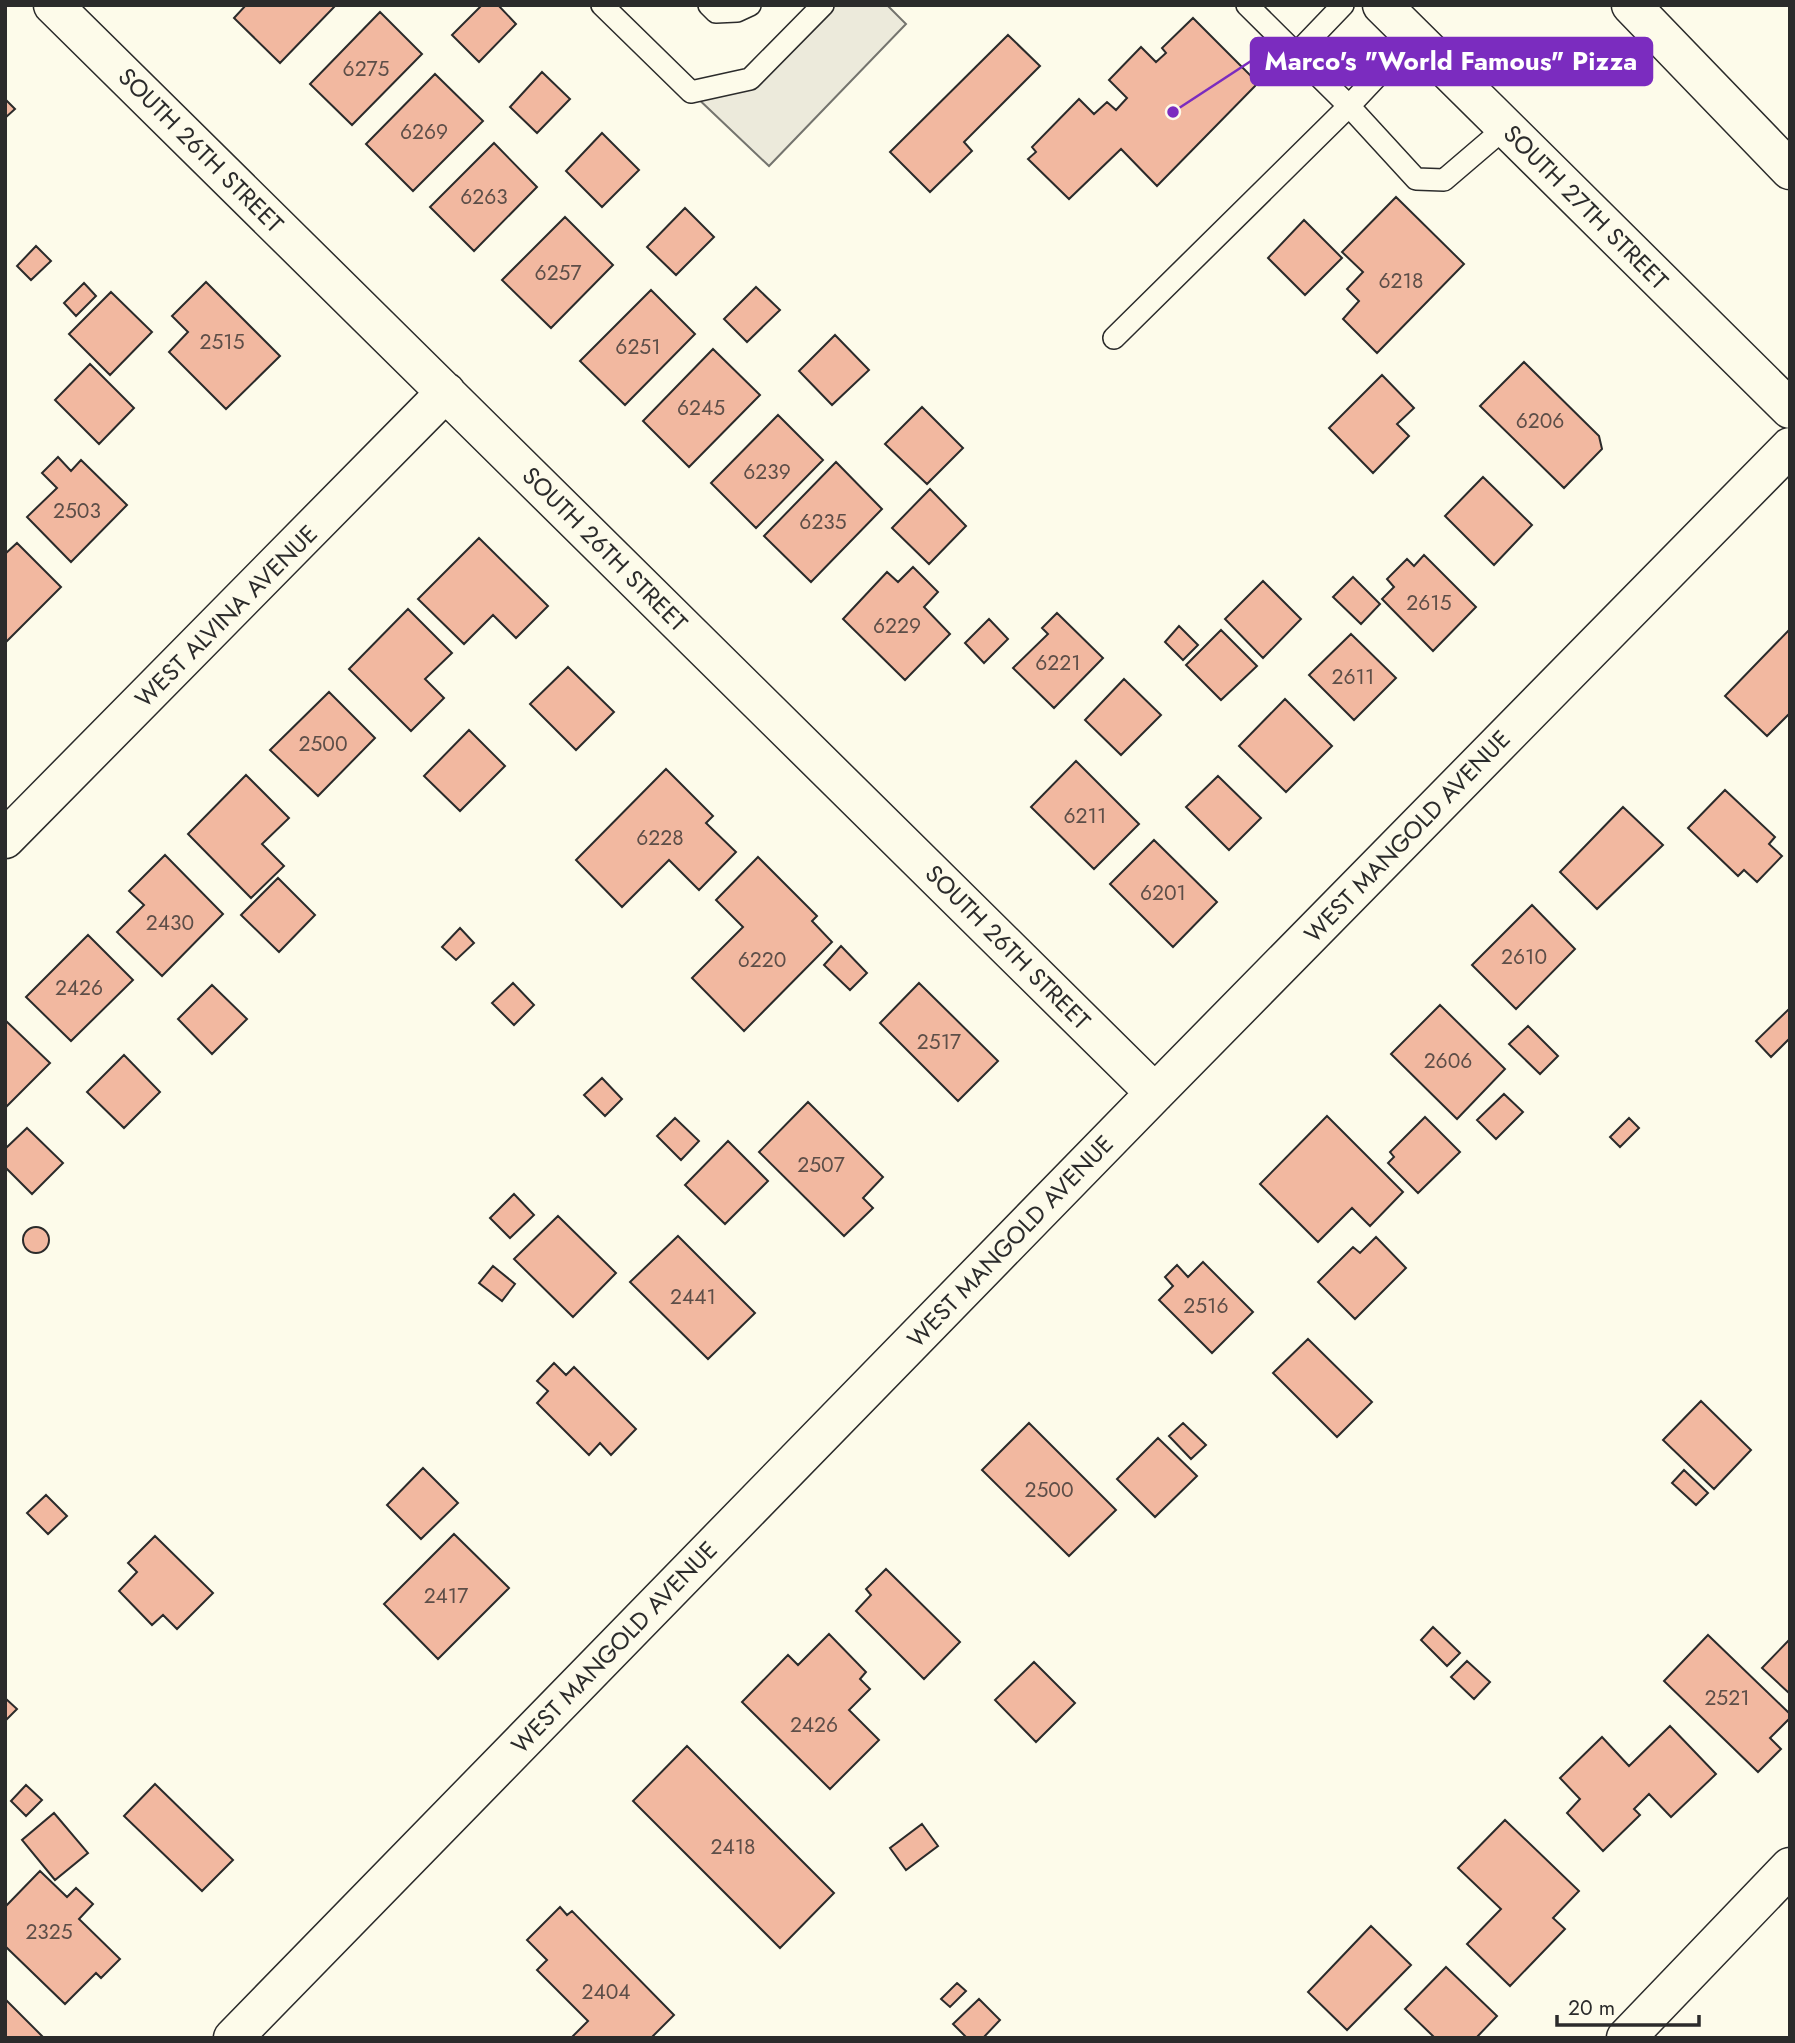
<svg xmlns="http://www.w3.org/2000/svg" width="1795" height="2043" font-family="Jost,sans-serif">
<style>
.parking{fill:#eceadb;stroke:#74746e;stroke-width:2}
.building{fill:#f2b8a0;stroke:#2b2b2b;stroke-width:2}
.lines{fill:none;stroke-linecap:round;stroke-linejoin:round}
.service-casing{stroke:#2b2b2b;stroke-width:24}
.minor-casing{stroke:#2b2b2b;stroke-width:41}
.primary-casing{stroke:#2b2b2b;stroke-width:41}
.service{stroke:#fdfbea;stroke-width:21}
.minor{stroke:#fdfbea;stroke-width:38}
.primary{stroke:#fdfbea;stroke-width:38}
.labels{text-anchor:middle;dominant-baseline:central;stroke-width:5;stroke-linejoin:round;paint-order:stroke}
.number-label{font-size:21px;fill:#5d4e48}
.street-label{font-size:24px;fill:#2b2b2b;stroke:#fdfbea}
.leader{fill:none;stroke:#7b2cbf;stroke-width:2.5}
.callout-dot{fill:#7b2cbf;stroke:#fdfbea;stroke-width:2.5}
.callout{fill:#7b2cbf;stroke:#7b2cbf;stroke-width:2.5}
.callout-label{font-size:26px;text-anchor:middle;font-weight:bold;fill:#fff}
</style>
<rect width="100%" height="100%" fill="#fdfbea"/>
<!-- parking -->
<path class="parking" d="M 823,5 L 887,5 L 906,24 L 769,166 L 691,92 L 750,79 Z"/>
<!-- building -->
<path class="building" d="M 246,5 L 336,5 L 280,63 L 234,18 Z
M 482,5 L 498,5 L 516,24 L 479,62 L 452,35 Z
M 380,12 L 422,54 L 352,125 L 310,84 Z
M 1193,18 L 1258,83 L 1157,186 L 1121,149 L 1069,199 L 1028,159 L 1036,152 L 1032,147 L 1079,99 L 1094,114 L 1107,102 L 1116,110 L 1127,98 L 1109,80 L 1141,47 L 1156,62 L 1166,53 L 1162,48 Z
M 1008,35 L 1040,66 L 964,142 L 972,151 L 930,192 L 890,152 Z
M 542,72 L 570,99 L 537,133 L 510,107 Z
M 435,74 L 483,121 L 413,191 L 366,144 Z
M 5,99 L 15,109 L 5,118 Z
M 602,133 L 639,170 L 602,207 L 566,171 Z
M 494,143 L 537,187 L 474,251 L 430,207 Z
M 1396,197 L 1464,264 L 1377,353 L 1343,319 L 1359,301 L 1347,289 L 1363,272 L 1342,252 Z
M 685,208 L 714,237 L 676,275 L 647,247 Z
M 565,217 L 613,265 L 551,328 L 502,280 Z
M 1304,220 L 1342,258 L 1305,295 L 1268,258 Z
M 36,246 L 51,261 L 31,280 L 17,266 Z
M 206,282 L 280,356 L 226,409 L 169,352 L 188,332 L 172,316 Z
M 84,283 L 96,296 L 76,316 L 64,303 Z
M 756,287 L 780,310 L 747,342 L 724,319 Z
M 651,290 L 695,334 L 625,405 L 580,361 Z
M 111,292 L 152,332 L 110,375 L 69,334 Z
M 835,335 L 869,370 L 832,405 L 799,371 Z
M 713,349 L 760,395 L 689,467 L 643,421 Z
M 1524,362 L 1599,436 L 1602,449 L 1564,488 L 1480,406 Z
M 90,364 L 134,408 L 99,444 L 55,400 Z
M 1382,375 L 1414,408 L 1397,424 L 1409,436 L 1373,473 L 1329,428 Z
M 922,407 L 963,448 L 927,484 L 885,444 Z
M 778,415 L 823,460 L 756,528 L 711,483 Z
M 58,457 L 71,471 L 81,460 L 127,505 L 71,562 L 27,517 L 57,488 L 42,473 Z
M 836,462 L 882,509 L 811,582 L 764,536 Z
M 1483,477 L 1532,525 L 1494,565 L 1445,516 Z
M 930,489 L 966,526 L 929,564 L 892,528 Z
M 479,538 L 548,606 L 516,638 L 493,615 L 464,644 L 418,599 Z
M 17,543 L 61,587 L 5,643 L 5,554 Z
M 1424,555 L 1476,607 L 1433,651 L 1382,599 L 1394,587 L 1387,579 L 1407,559 L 1414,566 Z
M 913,567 L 938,592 L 924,607 L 950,634 L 905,680 L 843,619 L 887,572 L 898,582 Z
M 1353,577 L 1380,604 L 1361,624 L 1333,597 Z
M 1263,581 L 1301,619 L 1263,658 L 1225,619 Z
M 408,609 L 452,653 L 425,679 L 444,698 L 411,731 L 349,669 Z
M 1057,613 L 1103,658 L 1054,708 L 1013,668 L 1048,634 L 1042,628 Z
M 989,619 L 1008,639 L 984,663 L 965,643 Z
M 1179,626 L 1198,645 L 1183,660 L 1165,642 Z
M 1790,629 L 1790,713 L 1767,736 L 1725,696 Z
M 1221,630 L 1257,666 L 1221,700 L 1186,665 Z
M 1351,634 L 1396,678 L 1354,720 L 1309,675 Z
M 568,667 L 614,712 L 576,750 L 530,704 Z
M 1124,679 L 1161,715 L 1121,755 L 1085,720 Z
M 329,692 L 375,738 L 318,796 L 270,750 Z
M 1285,699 L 1332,746 L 1286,792 L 1239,746 Z
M 469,730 L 505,766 L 460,811 L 424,776 Z
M 1076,761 L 1139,824 L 1094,869 L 1031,807 Z
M 666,769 L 713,816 L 706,823 L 736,852 L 699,890 L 669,860 L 622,907 L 576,860 Z
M 246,775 L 289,818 L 262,844 L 284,866 L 251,898 L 188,834 Z
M 1218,776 L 1261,818 L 1229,850 L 1186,807 Z
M 1725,790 L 1775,837 L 1769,844 L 1782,856 L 1757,882 L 1744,870 L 1738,876 L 1688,828 Z
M 1623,807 L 1663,845 L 1597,909 L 1560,872 Z
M 1154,840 L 1217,902 L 1173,947 L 1110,884 Z
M 165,855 L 223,914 L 162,976 L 117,932 L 144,905 L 129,891 Z
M 758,857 L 817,916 L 812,921 L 832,942 L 744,1031 L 692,978 L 743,927 L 716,900 Z
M 278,878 L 315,915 L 279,952 L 241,915 Z
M 1532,905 L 1575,949 L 1516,1009 L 1472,965 Z
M 460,928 L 474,943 L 456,960 L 442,947 Z
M 88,935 L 133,980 L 71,1041 L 26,997 Z
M 841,946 L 867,973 L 850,990 L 824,965 Z
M 513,983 L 534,1005 L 514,1025 L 492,1003 Z
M 919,983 L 998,1061 L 958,1101 L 880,1023 Z
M 212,985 L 247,1019 L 212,1054 L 178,1019 Z
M 1440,1005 L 1505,1069 L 1457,1119 L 1391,1054 Z
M 1790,1008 L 1790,1038 L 1771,1057 L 1756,1041 Z
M 5,1020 L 50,1063 L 5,1108 Z
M 1528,1026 L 1558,1056 L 1540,1074 L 1509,1044 Z
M 124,1055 L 160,1092 L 124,1128 L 87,1092 Z
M 602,1078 L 622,1099 L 605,1116 L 584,1095 Z
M 1504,1094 L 1523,1112 L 1496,1139 L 1477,1120 Z
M 808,1102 L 883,1177 L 863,1198 L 873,1208 L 844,1236 L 759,1152 Z
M 1327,1116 L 1403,1192 L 1370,1226 L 1352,1208 L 1318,1242 L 1260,1184 Z
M 1425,1117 L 1460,1152 L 1418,1193 L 1388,1163 L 1394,1157 L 1390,1152 Z
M 675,1118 L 699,1141 L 681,1160 L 657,1136 Z
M 1629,1118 L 1639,1128 L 1620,1147 L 1610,1137 Z
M 27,1128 L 63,1163 L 32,1194 L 5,1167 L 5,1149 Z
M 728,1141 L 768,1181 L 725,1224 L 685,1185 Z
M 514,1194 L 534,1215 L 510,1238 L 490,1218 Z
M 558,1216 L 616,1273 L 573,1317 L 514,1259 Z
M23 1240a13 13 0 1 1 26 0a13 13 0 1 1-26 0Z
M 678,1236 L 755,1313 L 708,1359 L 630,1282 Z
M 1376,1237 L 1406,1268 L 1355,1319 L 1318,1282 L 1353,1247 L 1360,1253 Z
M 1203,1262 L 1253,1312 L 1212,1353 L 1159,1300 L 1173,1286 L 1165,1277 L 1177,1265 L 1188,1277 Z
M 493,1266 L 515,1284 L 502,1301 L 479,1283 Z
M 1308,1339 L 1372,1402 L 1337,1437 L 1273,1373 Z
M 554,1363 L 566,1375 L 574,1367 L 636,1429 L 611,1455 L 600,1443 L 589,1455 L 537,1403 L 548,1391 L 537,1381 Z
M 1701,1401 L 1751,1450 L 1714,1489 L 1663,1440 Z
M 1029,1423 L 1116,1510 L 1069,1556 L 982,1470 Z
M 1183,1423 L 1206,1445 L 1191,1459 L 1169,1436 Z
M 1158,1438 L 1197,1476 L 1155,1517 L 1117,1479 Z
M 423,1468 L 458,1503 L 421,1539 L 387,1505 Z
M 1684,1470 L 1708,1493 L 1696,1505 L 1672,1483 Z
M 46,1495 L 67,1516 L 48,1534 L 27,1513 Z
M 454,1534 L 509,1588 L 438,1659 L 384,1604 Z
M 155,1536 L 213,1593 L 177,1629 L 163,1615 L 152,1625 L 119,1591 L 137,1572 L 128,1563 Z
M 886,1569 L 960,1642 L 924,1679 L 856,1611 L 871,1595 L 866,1589 Z
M 1433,1627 L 1460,1653 L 1447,1666 L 1421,1640 Z
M 829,1634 L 866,1672 L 860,1679 L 870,1689 L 849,1710 L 879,1740 L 830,1789 L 742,1702 L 788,1655 L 798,1665 Z
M 1708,1635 L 1790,1714 L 1790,1718 L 1770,1738 L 1781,1749 L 1758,1772 L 1664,1681 Z
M 1790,1639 L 1790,1694 L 1762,1668 Z
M 1467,1661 L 1490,1682 L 1474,1699 L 1451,1677 Z
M 1034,1662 L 1075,1703 L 1036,1742 L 995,1700 Z
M 5,1698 L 17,1709 L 5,1721 Z
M 1670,1726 L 1716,1774 L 1671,1817 L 1649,1794 L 1634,1809 L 1640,1815 L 1603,1851 L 1567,1813 L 1580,1799 L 1560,1778 L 1602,1737 L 1629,1766 Z
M 687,1746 L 834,1893 L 780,1948 L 633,1801 Z
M 155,1784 L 233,1860 L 202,1891 L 124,1816 Z
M 26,1785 L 42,1800 L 26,1816 L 11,1801 Z
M 54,1813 L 88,1853 L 55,1880 L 22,1840 Z
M 1505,1820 L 1579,1891 L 1553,1918 L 1565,1929 L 1510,1986 L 1467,1944 L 1501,1909 L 1458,1868 Z
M 922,1824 L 938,1846 L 906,1870 L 890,1848 Z
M 40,1871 L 67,1897 L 76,1888 L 93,1904 L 79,1919 L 120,1959 L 101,1978 L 96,1973 L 65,2004 L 5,1946 L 5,1907 Z
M 560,1907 L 567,1915 L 572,1911 L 674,2015 L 651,2038 L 571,2038 L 588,2021 L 537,1970 L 547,1960 L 527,1940 Z
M 1371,1926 L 1411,1965 L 1347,2030 L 1308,1992 Z
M 1446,1967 L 1497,2016 L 1476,2038 L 1435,2038 L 1405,2009 Z
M 957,1983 L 966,1991 L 950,2007 L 941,1999 Z
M 5,1999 L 44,2038 L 5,2038 Z
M 979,1999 L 1000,2020 L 983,2038 L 967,2038 L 953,2024 Z"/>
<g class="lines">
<defs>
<path id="service" d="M 602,5 L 691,92 L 750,79 L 823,5
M 709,5 L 716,12 L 737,11 L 750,5
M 1414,37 L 1349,106 L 1416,179 L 1444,180 L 1506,127
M 1296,54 L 1343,5
M 1114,338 L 1349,106 L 1247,5"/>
<path id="minor" d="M 53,5 L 1155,1093
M 5,839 L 446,392
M 233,2038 L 1155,1093 L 1790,447
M 1626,2038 L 1790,1867"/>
<path id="primary" d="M 1382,5 L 1790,409
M 1631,5 L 1790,170"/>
</defs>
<!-- service casing -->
<use href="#service" class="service-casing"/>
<!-- minor casing -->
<use href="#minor" class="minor-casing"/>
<!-- primary casing -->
<use href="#primary" class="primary-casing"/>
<!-- service -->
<use href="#service" class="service"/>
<!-- minor -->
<use href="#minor" class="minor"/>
<!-- primary -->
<use href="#primary" class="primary"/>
</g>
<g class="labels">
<!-- number labels -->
<g class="number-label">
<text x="366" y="69">6275</text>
<text x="424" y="132">6269</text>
<text x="484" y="197">6263</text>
<text x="558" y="273">6257</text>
<text x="1401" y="281">6218</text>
<text x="222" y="342">2515</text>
<text x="638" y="347">6251</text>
<text x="701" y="408">6245</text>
<text x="1540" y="421">6206</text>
<text x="767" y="472">6239</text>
<text x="77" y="511">2503</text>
<text x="823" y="522">6235</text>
<text x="1429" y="603">2615</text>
<text x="897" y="626">6229</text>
<text x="1058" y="663">6221</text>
<text x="1353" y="677">2611</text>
<text x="323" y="744">2500</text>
<text x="1085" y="816">6211</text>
<text x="660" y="838">6228</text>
<text x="1163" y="893">6201</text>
<text x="170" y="923">2430</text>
<text x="1524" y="957">2610</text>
<text x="762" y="960">6220</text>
<text x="79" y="988">2426</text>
<text x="939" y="1042">2517</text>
<text x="1448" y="1061">2606</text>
<text x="821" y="1165">2507</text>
<text x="693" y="1297">2441</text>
<text x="1206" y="1306">2516</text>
<text x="1049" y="1490">2500</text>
<text x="446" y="1596">2417</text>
<text x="1727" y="1698">2521</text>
<text x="814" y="1725">2426</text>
<text x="733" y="1847">2418</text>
<text x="49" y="1932">2325</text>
<text x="606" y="1992">2404</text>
</g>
<!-- street labels -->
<g class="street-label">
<text transform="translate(201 150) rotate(45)">SOUTH 26TH STREET</text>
<text transform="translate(1586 207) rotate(45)">SOUTH 27TH STREET</text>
<text transform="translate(605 549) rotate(45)">SOUTH 26TH STREET</text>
<text transform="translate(226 616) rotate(-45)">WEST ALVINA AVENUE</text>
<text transform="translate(1407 836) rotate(-46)">WEST MANGOLD AVENUE</text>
<text transform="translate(1008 947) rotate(45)">SOUTH 26TH STREET</text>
<text transform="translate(1010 1241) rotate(-46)">WEST MANGOLD AVENUE</text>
<text transform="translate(614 1647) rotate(-46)">WEST MANGOLD AVENUE</text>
</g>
</g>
<!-- callouts -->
<path class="leader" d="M1173 112L1251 61"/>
<circle class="callout-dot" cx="1173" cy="112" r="7"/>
<rect class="callout" x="1251" y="38" width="401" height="47" rx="7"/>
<g class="callout-label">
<text x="1451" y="70">Marco's "World Famous" Pizza</text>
</g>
<!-- border -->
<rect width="1795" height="2043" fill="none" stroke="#2b2b2b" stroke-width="14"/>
<!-- scale -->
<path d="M1557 2015v10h142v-10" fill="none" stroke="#2b2b2b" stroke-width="3.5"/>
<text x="1568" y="2015" font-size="21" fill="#2b2b2b" stroke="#fdfbea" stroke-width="5" paint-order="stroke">20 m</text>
</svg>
